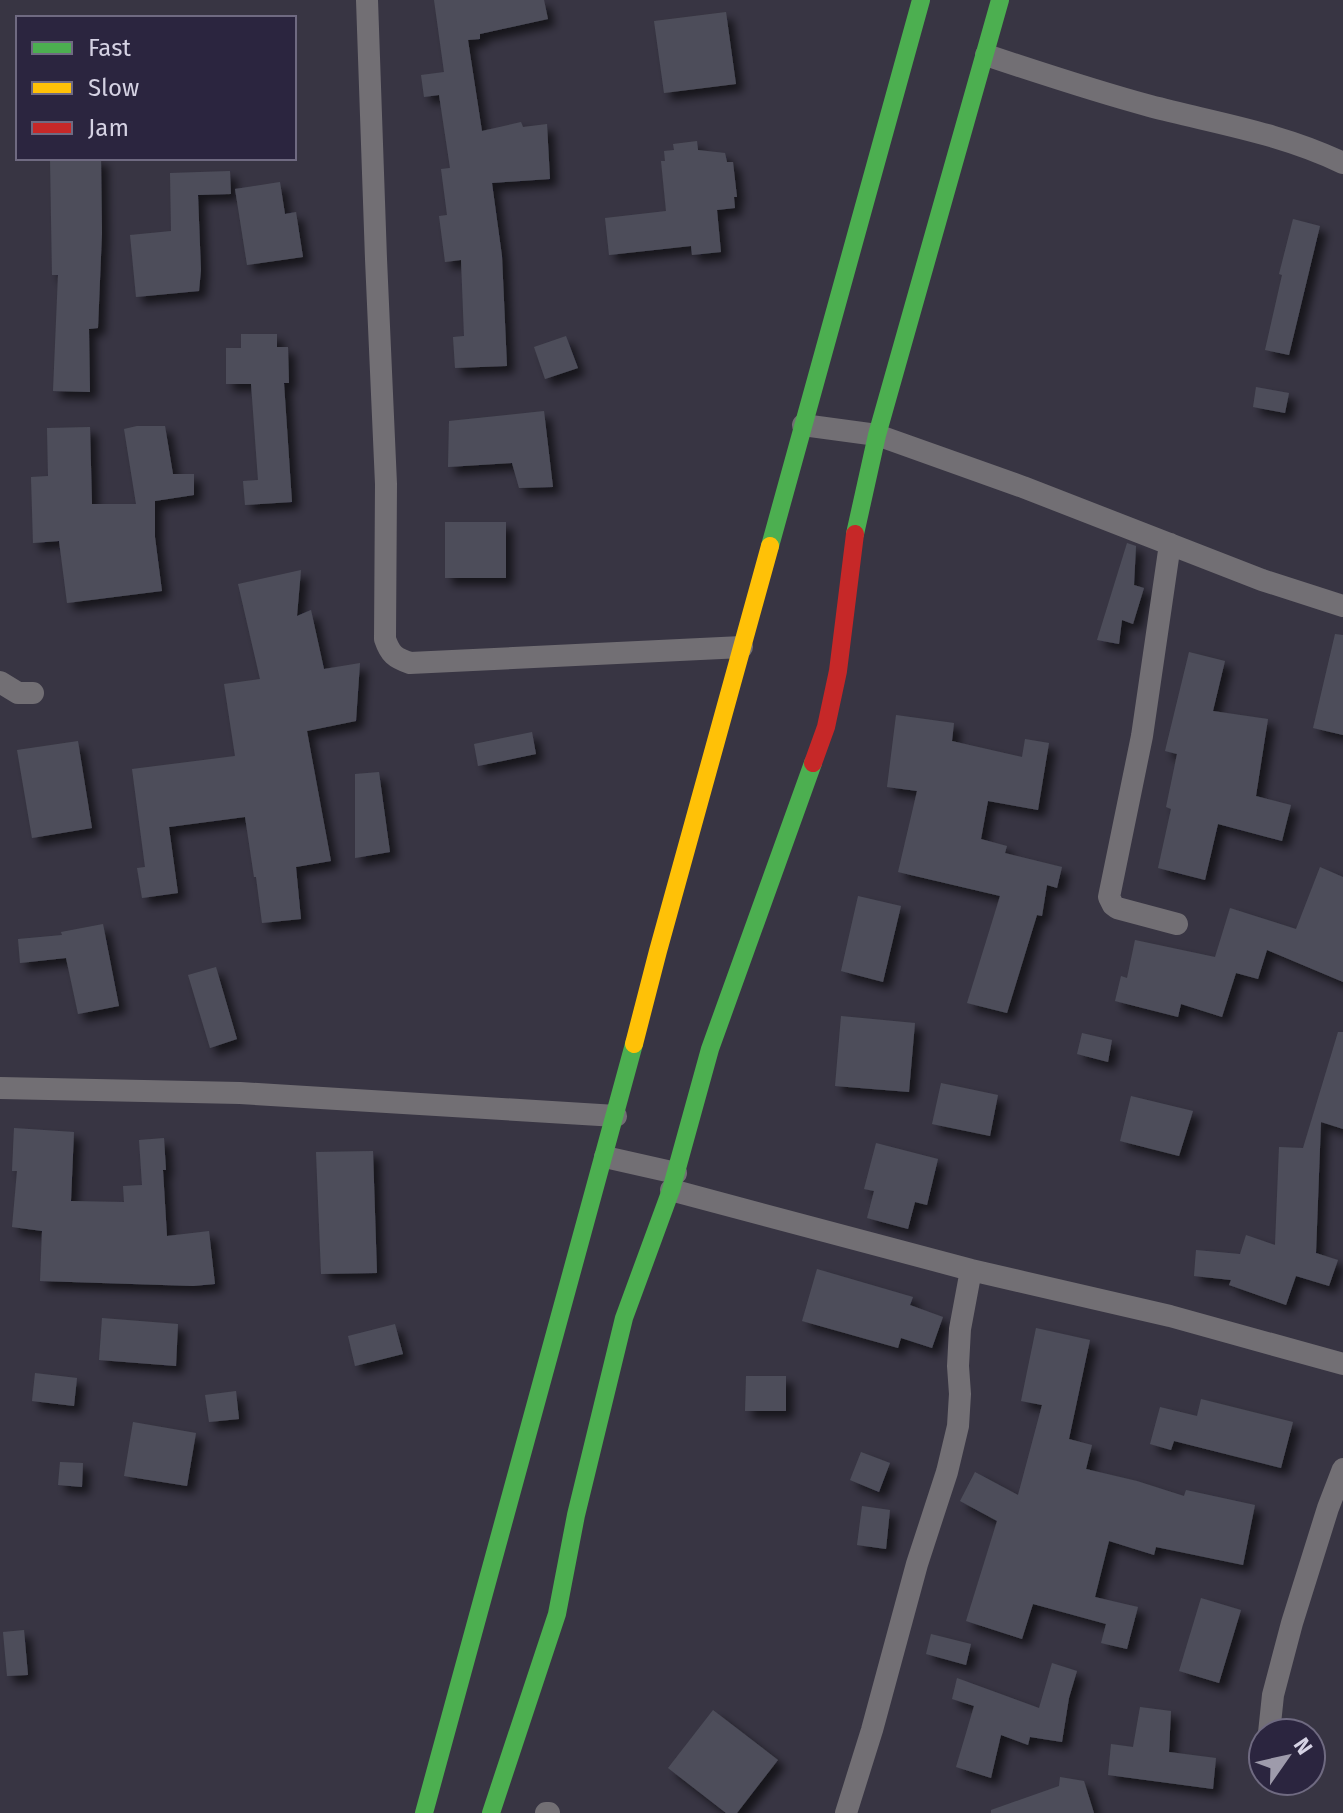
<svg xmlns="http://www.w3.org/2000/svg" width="1343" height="1813" font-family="'Fira Sans',sans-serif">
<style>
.building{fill:#4d4e5a;filter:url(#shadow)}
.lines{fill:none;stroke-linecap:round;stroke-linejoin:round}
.street{stroke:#726f74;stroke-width:22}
.fast{stroke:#4caf50;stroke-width:18}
.slow{stroke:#ffc107;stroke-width:18}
.jam{stroke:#c62828;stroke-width:18}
</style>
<defs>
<filter id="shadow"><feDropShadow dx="7" dy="7" stdDeviation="4" flood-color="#0009"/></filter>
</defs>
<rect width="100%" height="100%" fill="#383543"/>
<!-- building -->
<path class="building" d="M 434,0 L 544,0 L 548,19 L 480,34 L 480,39 L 468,40 L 482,131 L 521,122 L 523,127 L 547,124 L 550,179 L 492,183 L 502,256 L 507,366 L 455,368 L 453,337 L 464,336 L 461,260 L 445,262 L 439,216 L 447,215 L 441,169 L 450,168 L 439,95 L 424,97 L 421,75 L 444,72 Z
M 726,12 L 736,84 L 664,93 L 654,21 Z
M 697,141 L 698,150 L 725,153 L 727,162 L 733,162 L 737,197 L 734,197 L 735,208 L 717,210 L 721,252 L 692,255 L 691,246 L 609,255 L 605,218 L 666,211 L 661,161 L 665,161 L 664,151 L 674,150 L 673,144 Z
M 50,158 L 101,158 L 102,233 L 98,328 L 89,329 L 90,392 L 53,391 L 58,275 L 52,275 Z
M 230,171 L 231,194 L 198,195 L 201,270 L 199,291 L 136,297 L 130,235 L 171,231 L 170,173 Z
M 280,182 L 285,214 L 296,212 L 303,257 L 247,265 L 235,189 Z
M 1293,219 L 1320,226 L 1289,355 L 1265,350 L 1282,275 L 1279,274 Z
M 241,334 L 277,334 L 277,347 L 288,347 L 289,383 L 284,383 L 292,502 L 245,505 L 243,481 L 258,480 L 251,384 L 226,384 L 226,348 L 241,348 Z
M 566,336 L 578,368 L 545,379 L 534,347 Z
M 1256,387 L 1289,393 L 1285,413 L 1253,407 Z
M 544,411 L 553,487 L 519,488 L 512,463 L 448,467 L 449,421 Z
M 137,426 L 165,426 L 173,474 L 194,474 L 194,495 L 155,501 L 155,537 L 162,591 L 67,603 L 59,541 L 33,543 L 31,477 L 48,476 L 47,428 L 90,427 L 92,504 L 136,504 L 124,429 Z
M 445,522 L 506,522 L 506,578 L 445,578 Z
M 1127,543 L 1136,546 L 1134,585 L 1144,588 L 1133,624 L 1122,620 L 1119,644 L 1097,640 Z
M 301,570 L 297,616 L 311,610 L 324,669 L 360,663 L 356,721 L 307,731 L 331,861 L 296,867 L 301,919 L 262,923 L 256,877 L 254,877 L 245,817 L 169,827 L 178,893 L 142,898 L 137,868 L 145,867 L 132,769 L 235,756 L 224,684 L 260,679 L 238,584 Z
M 1335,634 L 1343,635 L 1343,735 L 1313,728 Z
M 1189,652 L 1225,661 L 1213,711 L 1268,719 L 1256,796 L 1291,805 L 1282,841 L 1218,824 L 1205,880 L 1158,868 L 1171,809 L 1166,807 L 1177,754 L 1165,751 Z
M 896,715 L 954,723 L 952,741 L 1022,757 L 1025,739 L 1049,743 L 1038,810 L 988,801 L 981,839 L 1007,846 L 1005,853 L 1062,867 L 1057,888 L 1047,885 L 1042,916 L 1037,915 L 1007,1013 L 967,1003 L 1000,896 L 898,872 L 917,791 L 887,787 Z
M 532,732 L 536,754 L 478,766 L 474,744 Z
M 78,741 L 92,828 L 32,838 L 17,750 Z
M 379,772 L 390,852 L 355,858 L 355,774 Z
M 1320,867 L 1343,877 L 1343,982 L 1267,950 L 1258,979 L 1236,973 L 1222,1017 L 1181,1004 L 1178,1017 L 1115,1001 L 1121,976 L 1127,978 L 1135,940 L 1215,957 L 1230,908 L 1296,929 Z
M 858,896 L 901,906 L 883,982 L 841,971 Z
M 103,924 L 119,1006 L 78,1014 L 66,958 L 20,963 L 18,939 L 62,935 L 61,932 Z
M 216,967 L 237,1039 L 210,1048 L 188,975 Z
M 841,1016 L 915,1023 L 909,1092 L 835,1086 Z
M 1338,1032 L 1343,1032 L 1343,1129 L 1321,1122 L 1316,1253 L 1338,1260 L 1329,1286 L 1296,1276 L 1286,1305 L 1229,1285 L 1231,1280 L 1194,1276 L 1196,1250 L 1240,1254 L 1246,1235 L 1275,1245 L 1279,1147 L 1303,1148 Z
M 1082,1033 L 1112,1040 L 1108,1062 L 1077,1054 Z
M 941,1083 L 998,1095 L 990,1136 L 932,1124 Z
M 1131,1096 L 1193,1111 L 1179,1156 L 1120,1141 Z
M 14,1128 L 74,1132 L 71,1201 L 124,1202 L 123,1186 L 142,1185 L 139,1140 L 164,1138 L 166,1170 L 163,1170 L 167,1236 L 209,1231 L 215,1284 L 193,1286 L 40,1281 L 42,1231 L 12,1227 L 17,1171 L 12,1171 Z
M 876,1143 L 938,1159 L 927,1205 L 915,1202 L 908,1229 L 867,1218 L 874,1191 L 864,1189 Z
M 373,1151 L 377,1273 L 321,1274 L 316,1152 Z
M 817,1269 L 913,1297 L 910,1305 L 943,1317 L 932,1348 L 901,1338 L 898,1348 L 802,1321 Z
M 102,1318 L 178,1324 L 176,1366 L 99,1360 Z
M 395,1324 L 403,1354 L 355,1366 L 348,1336 Z
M 1036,1328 L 1090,1340 L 1069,1439 L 1092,1445 L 1086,1469 L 1137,1481 L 1184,1496 L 1186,1490 L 1255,1505 L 1243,1565 L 1156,1547 L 1154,1555 L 1109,1541 L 1095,1597 L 1138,1607 L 1127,1649 L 1101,1643 L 1106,1624 L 1033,1604 L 1022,1639 L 966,1621 L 997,1521 L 960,1501 L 975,1472 L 1018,1495 L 1042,1405 L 1021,1401 Z
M 35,1373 L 77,1378 L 74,1406 L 32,1401 Z
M 746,1376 L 786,1376 L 786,1411 L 745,1411 Z
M 236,1391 L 239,1419 L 209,1422 L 205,1395 Z
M 1201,1399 L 1293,1422 L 1281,1468 L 1174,1441 L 1171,1450 L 1150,1444 L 1160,1407 L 1197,1416 Z
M 133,1422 L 196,1433 L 187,1486 L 124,1476 Z
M 861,1452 L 890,1463 L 879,1492 L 850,1480 Z
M 60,1462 L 83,1463 L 82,1487 L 58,1485 Z
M 862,1506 L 890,1510 L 886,1549 L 857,1545 Z
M 1201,1598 L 1241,1610 L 1219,1683 L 1179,1671 Z
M 24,1630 L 28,1675 L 7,1676 L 3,1632 Z
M 931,1634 L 971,1644 L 966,1665 L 926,1654 Z
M 1052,1663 L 1077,1671 L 1069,1698 L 1062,1742 L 1030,1737 L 1028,1745 L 1001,1735 L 991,1778 L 956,1767 L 974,1706 L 952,1699 L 957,1678 L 1039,1708 Z
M 1140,1707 L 1171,1711 L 1169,1752 L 1216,1758 L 1213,1789 L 1108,1775 L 1111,1744 L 1133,1747 Z
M 713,1710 L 778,1760 L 737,1813 L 726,1813 L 668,1768 Z
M 1060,1777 L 1084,1781 L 1094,1813 L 991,1813 L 991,1810 L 1059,1786 Z"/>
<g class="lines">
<!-- street -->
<path class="street" d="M 367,0 L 376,259 L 386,484 L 385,639 C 390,654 395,658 410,663 L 742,647
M 986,55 C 1040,73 1094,91 1150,106 C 1215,123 1281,133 1343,163
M 803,425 L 877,435 L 1023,487 L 1262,580 L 1343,606
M 1170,544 L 1142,736 L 1109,897 L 1113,905 L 1117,908 L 1177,924
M 0,682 L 18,693 L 33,693
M 0,1088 L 240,1093 L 616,1116
M 605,1157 L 676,1173
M 671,1190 L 971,1270 L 1170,1316 L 1343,1364
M 1269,1733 L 1273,1695 L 1292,1623 L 1328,1508 L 1343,1469
M 546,1813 L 549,1813
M 846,1813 L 872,1730 L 917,1564 L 947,1472 L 958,1426 L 960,1394 L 958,1366 L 960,1329 L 971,1270"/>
<!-- fast -->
<path class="fast" d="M 855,534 L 877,435 L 1000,0
M 770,546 L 921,0
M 424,1813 L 634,1044
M 491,1813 L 557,1614 L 576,1515 L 624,1318 L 671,1190 L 710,1049 L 813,763"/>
<!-- slow -->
<path class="slow" d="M 634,1044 L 658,951 L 770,546"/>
<!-- jam -->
<path class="jam" d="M 813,763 L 826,727 L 838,671 L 855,534"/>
</g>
<!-- legend -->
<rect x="16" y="16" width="280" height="144" fill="#2b253f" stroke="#6f6a81" stroke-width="2"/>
<rect x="32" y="42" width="40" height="12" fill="#4caf50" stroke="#6f6a81" stroke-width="2"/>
<text x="88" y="56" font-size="24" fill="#d5d2e3">Fast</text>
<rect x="32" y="82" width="40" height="12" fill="#ffc107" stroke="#6f6a81" stroke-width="2"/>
<text x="88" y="96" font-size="24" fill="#d5d2e3">Slow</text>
<rect x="32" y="122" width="40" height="12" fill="#c62828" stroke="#6f6a81" stroke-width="2"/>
<text x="88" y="136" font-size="24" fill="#d5d2e3">Jam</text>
<!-- north arrow -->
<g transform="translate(1287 1757) rotate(56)"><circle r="38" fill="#2b253f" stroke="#6f6a81" stroke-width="2"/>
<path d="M0-6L14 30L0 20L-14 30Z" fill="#9e9bab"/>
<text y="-12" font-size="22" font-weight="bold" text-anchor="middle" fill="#d5d2e3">N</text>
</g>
</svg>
